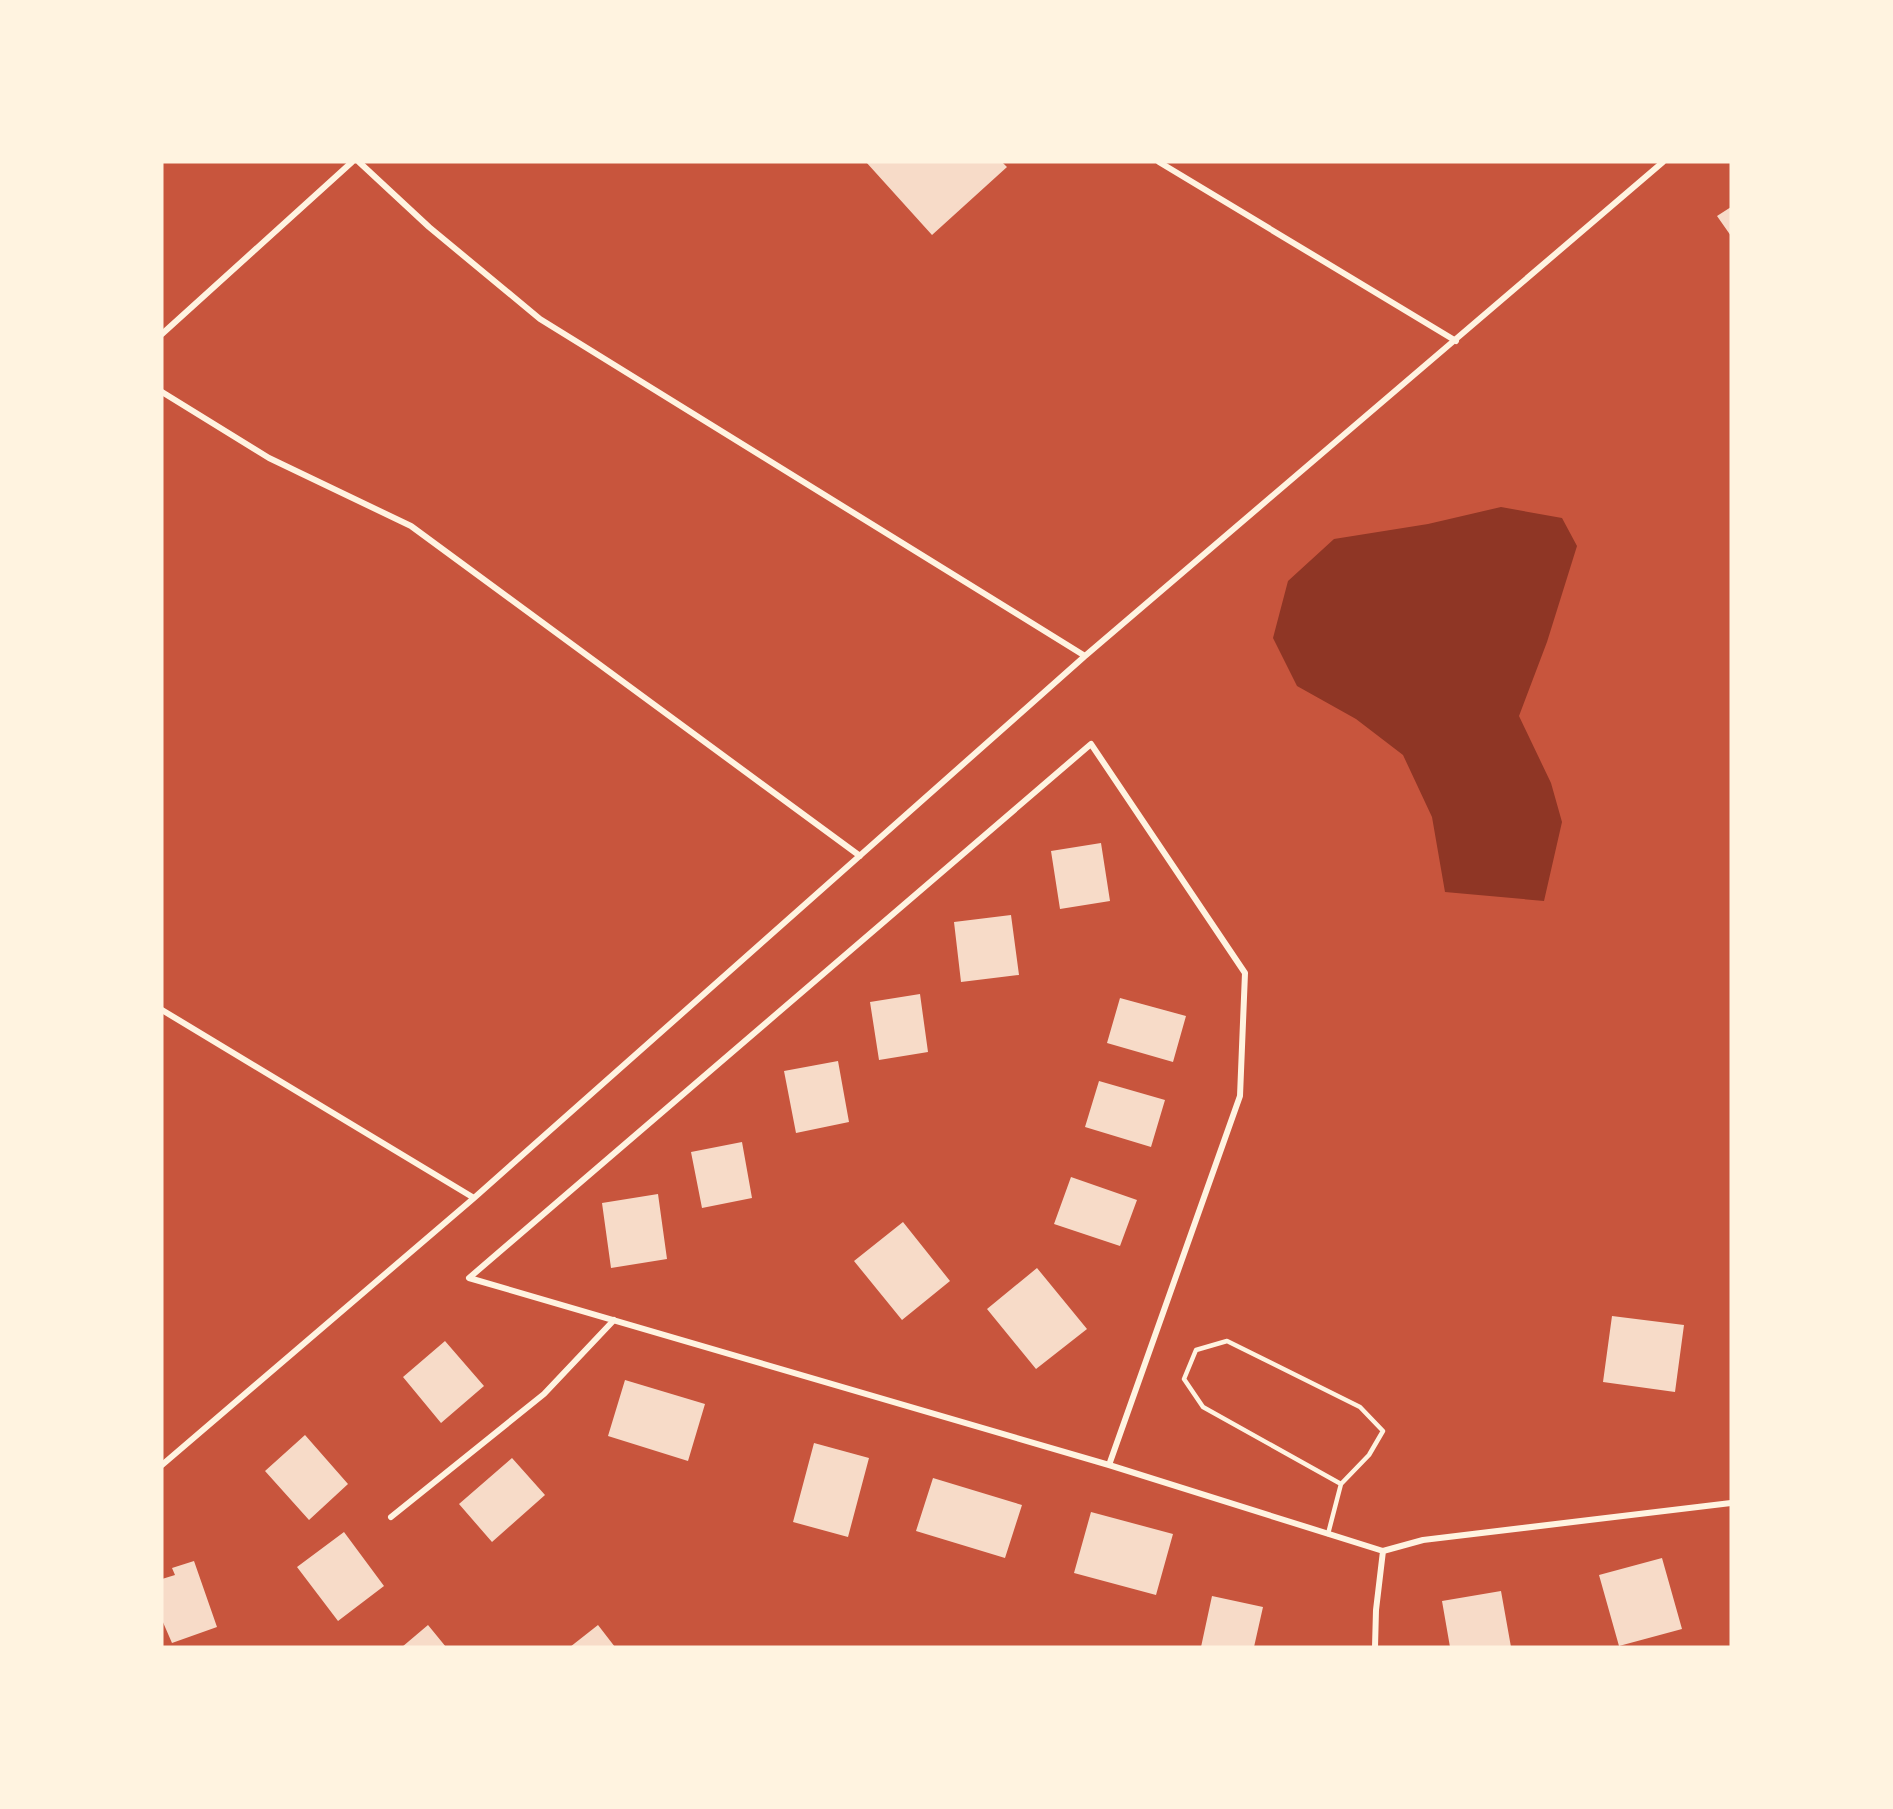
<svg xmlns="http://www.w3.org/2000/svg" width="1893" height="1809" font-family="Rubik,sans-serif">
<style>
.water{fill:#8f3625}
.building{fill:#f7dbc8}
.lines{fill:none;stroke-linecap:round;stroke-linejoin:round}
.service{stroke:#fff3e0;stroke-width:4.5}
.minor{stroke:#fff3e0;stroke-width:6}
</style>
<rect width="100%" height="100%" fill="#c8553d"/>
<!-- water -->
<path class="water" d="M 1501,507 L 1562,518 L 1577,546 L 1547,642 L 1519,716 L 1551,783 L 1562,822 L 1544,901 L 1445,892 L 1432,817 L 1403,755 L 1356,719 L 1297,686 L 1273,638 L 1288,581 L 1334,539 L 1428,524 Z"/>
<!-- building -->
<path class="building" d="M 866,162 L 1002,162 L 1007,167 L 932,235 Z
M 1731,207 L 1731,236 L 1717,216 Z
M 1101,843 L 1110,901 L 1060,909 L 1051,851 Z
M 1011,915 L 1019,975 L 961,982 L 954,922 Z
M 920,994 L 928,1052 L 879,1060 L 870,1002 Z
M 1120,998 L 1186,1016 L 1173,1062 L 1107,1043 Z
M 838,1061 L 849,1122 L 796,1133 L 784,1071 Z
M 1099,1081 L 1165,1100 L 1151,1147 L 1085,1127 Z
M 742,1142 L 752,1198 L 702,1208 L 691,1152 Z
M 1071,1177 L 1137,1200 L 1120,1246 L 1054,1224 Z
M 658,1194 L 667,1259 L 611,1268 L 602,1203 Z
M 903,1222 L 950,1281 L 902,1320 L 854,1261 Z
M 1037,1268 L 1087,1329 L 1036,1369 L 987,1309 Z
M 1612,1316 L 1684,1325 L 1675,1392 L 1603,1382 Z
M 445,1341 L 484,1386 L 441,1423 L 403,1377 Z
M 625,1380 L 705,1404 L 688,1461 L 608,1436 Z
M 305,1435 L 348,1484 L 309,1520 L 265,1471 Z
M 814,1443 L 869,1458 L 848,1537 L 793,1522 Z
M 512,1458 L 545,1495 L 492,1542 L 459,1504 Z
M 933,1478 L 1022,1505 L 1005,1558 L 916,1531 Z
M 1091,1512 L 1173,1534 L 1156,1595 L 1074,1573 Z
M 344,1532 L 384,1586 L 338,1621 L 297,1567 Z
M 1662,1558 L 1682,1629 L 1619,1646 L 1599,1575 Z
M 194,1561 L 217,1627 L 172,1643 L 162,1620 L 162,1579 L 175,1575 L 172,1568 Z
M 1501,1591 L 1511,1647 L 1450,1647 L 1442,1601 Z
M 1212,1596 L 1263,1607 L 1254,1647 L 1201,1647 Z
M 428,1625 L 446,1647 L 402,1647 Z
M 598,1625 L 615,1647 L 570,1647 Z"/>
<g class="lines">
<!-- service -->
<path class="service" d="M 1328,1534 L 1341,1484 L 1369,1455 L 1383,1431 L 1360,1407 L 1227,1341 L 1196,1350 L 1184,1379 L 1203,1407 L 1341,1484"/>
<!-- minor -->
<path class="minor" d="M 359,162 L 429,227 L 540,319 L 1085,656
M 1159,162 L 1456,341
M 162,334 L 352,162
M 162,392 L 269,458 L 411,526 L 860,856
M 162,1010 L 474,1198
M 162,1465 L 474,1198 L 1085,656 L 1663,162
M 1109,1465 L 1240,1096 L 1245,973 L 1091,744 L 469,1278 L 1109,1465 L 1383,1551
M 391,1517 L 544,1394 L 614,1320
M 1375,1647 L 1376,1610 L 1383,1551 L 1423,1540 L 1731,1503"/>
</g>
<!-- border -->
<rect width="1893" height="1809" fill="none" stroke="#fff3e0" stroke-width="327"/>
</svg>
